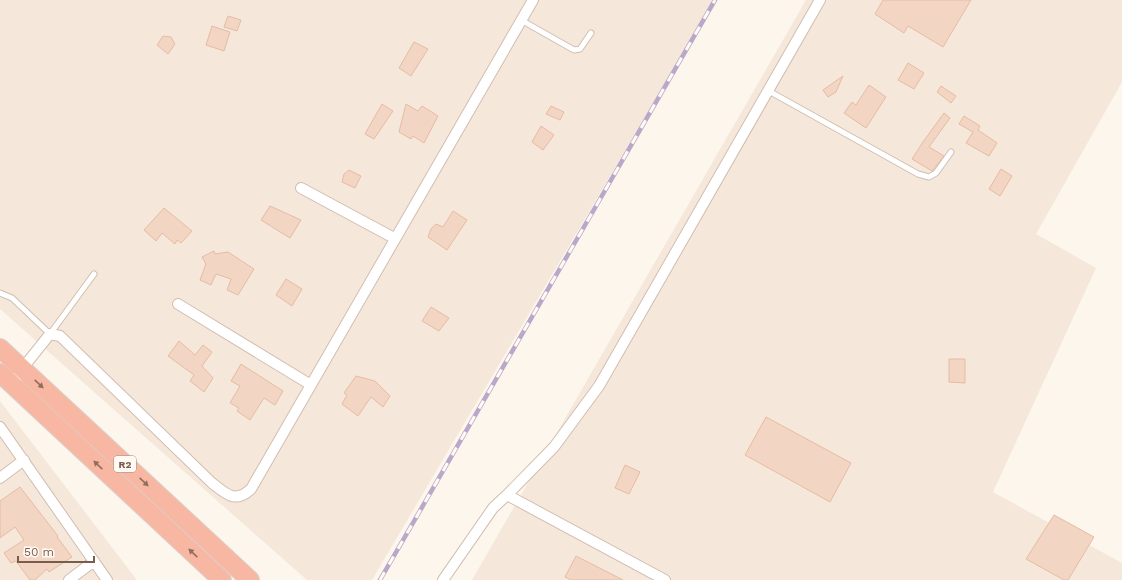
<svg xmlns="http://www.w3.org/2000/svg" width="1122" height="580" font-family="'Work Sans',sans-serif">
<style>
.residential{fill:#f5e8da}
.building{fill:#f3d5c3;stroke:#e6bba3}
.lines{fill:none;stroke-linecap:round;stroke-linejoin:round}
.lane-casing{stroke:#d1beb0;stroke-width:7}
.street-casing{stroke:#d1beb0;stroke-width:12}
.highway-casing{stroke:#dad1cd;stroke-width:20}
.lane{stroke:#fff;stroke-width:5}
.street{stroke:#fff;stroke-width:10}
.highway{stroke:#f7b7a3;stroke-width:18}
.rail-casing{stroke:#b9a8c9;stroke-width:4.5}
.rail{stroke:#fffaf3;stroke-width:3;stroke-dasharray:9;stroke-linecap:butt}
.oneway{fill:#936e5e}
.labels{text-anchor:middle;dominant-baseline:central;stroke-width:3.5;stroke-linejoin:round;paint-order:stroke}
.shield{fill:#fffaf3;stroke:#a28b7f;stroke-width:1}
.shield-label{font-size:10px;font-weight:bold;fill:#7a5c4d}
</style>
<rect width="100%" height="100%" fill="#fdf6ec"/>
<!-- residential -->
<path class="residential" d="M 0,0 L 714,0 L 372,580 L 307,580 L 0,309 Z
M 806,0 L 1122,0 L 1122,82 L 1036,234 L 1096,268 L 993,492 L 1122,563 L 1122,580 L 472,580 Z
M 0,401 L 137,580 L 0,580 Z"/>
<!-- building -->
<path class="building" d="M 883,0 L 971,0 L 943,47 L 908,26 L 904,33 L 875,14 Z
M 228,16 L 241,20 L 237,31 L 224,27 Z
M 212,26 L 230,32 L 224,51 L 206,45 Z
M 163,36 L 171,37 L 175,44 L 168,54 L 157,45 Z
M 414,42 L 428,49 L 411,76 L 399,68 Z
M 908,63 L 924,73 L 914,89 L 898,80 Z
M 843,76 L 836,92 L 828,97 L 823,90 Z
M 869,85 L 886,97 L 866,128 L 844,113 L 852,102 L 856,105 Z
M 941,86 L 956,96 L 951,103 L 937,92 Z
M 382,104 L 393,111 L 374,139 L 365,134 Z
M 406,104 L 418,111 L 422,106 L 438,116 L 424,143 L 413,136 L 411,139 L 399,132 Z
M 551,106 L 564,112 L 560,120 L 546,114 Z
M 944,113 L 950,118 L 929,147 L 944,156 L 932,171 L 912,159 L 923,142 Z
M 964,116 L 980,126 L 978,130 L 997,143 L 989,156 L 966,143 L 973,132 L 959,124 Z
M 541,126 L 554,135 L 543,150 L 532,142 Z
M 1001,169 L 1012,176 L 1000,196 L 989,189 Z
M 349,170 L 361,176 L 355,188 L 342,182 L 344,174 Z
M 270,206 L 301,220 L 290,238 L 261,220 Z
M 164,208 L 192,231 L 181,243 L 177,240 L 175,244 L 162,233 L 156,241 L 144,230 Z
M 453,211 L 467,220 L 447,250 L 428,237 L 431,229 L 436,224 L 443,227 Z
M 214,251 L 215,254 L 228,252 L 254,269 L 238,295 L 227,290 L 231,279 L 216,274 L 211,285 L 200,280 L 206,264 L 202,257 Z
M 286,279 L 302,289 L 292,306 L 276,295 Z
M 431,307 L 449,318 L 439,331 L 422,321 Z
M 179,341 L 195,355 L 203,345 L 212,352 L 202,366 L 213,378 L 204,392 L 190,381 L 194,375 L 168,356 Z
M 949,359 L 965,359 L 965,383 L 949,382 Z
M 241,364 L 283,391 L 275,405 L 264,398 L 250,420 L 237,411 L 239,408 L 230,403 L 240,386 L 231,381 Z
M 356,376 L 375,381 L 390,396 L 383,407 L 371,397 L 358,416 L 342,404 L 347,395 L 344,393 Z
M 766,417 L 851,463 L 830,502 L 745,455 Z
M 625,465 L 640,472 L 629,494 L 615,488 Z
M 20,487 L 58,536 L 57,537 L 72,557 L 49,572 L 47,569 L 35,580 L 30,580 L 16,561 L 11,563 L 4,553 L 24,540 L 15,527 L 0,538 L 0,501 Z
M 1054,515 L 1094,537 L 1068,580 L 1064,580 L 1026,559 Z
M 576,556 L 623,580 L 571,580 L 565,577 Z"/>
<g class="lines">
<defs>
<path id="lane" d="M 521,20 L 574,50 L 580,49 L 591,33
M 767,90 L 918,174 L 929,177 L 936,173 L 951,152
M 0,293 L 12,298 L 50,334 L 94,274"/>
<path id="street" d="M 301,188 L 394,238
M 178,304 L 311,385
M 13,385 L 22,369 L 50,334 L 60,336 L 212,483 C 226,494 235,504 251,489 L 533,0
M 0,427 L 107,580
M 0,478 L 24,460
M 69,580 L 94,561
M 443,580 L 493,508 L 507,495
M 665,580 L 507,495 L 554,447 L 599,386 L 820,0"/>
<path id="highway" d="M 0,348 L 250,580
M 0,373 L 222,580"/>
</defs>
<!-- lane casing -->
<use href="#lane" class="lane-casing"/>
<!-- street casing -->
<use href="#street" class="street-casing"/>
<!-- highway casing -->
<use href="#highway" class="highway-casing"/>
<!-- lane -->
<use href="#lane" class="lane"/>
<!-- street -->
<use href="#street" class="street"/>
<!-- highway -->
<use href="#highway" class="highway"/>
<defs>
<path id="rail" d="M 380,580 L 715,0"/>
</defs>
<!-- rail casing -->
<use href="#rail" class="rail-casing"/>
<!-- rail -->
<use href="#rail" class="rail"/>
</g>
<!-- one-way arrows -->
<defs><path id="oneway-solid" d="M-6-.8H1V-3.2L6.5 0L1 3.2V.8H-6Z"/></defs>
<g class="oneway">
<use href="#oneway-solid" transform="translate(39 384) rotate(43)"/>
<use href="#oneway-solid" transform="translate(98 465) rotate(-137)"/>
<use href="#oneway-solid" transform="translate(144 482) rotate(43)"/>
<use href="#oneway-solid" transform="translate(193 553) rotate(-137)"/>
</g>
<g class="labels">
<!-- shield labels -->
<rect class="shield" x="114" y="456" width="22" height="16" rx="3"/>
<g class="shield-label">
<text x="125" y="464">R2</text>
</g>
</g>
<!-- scale -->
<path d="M18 556v6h76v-6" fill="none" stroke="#7a5c4d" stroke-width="2"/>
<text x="24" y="556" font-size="12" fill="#7a5c4d" stroke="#fffaf3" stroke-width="3" paint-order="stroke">50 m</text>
</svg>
